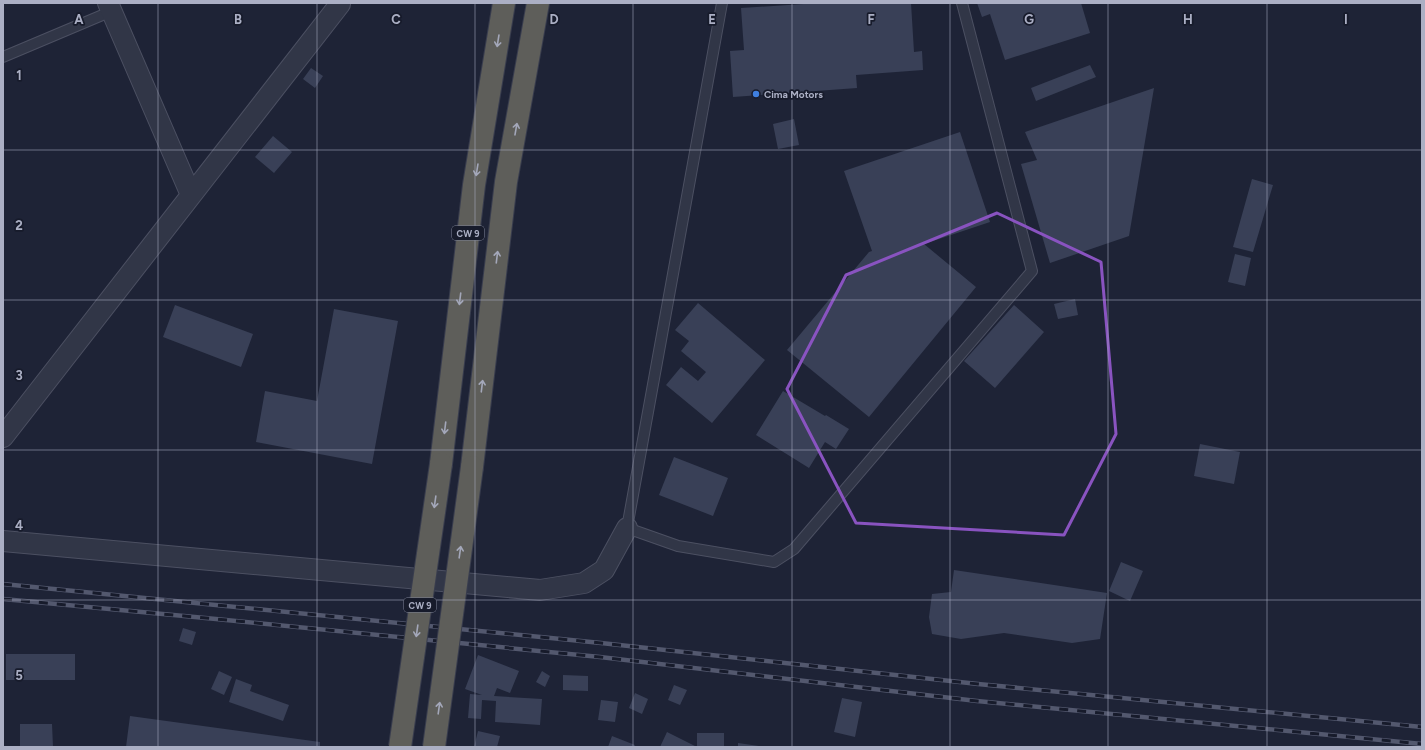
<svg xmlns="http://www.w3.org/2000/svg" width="1425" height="750" font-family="Figtree,sans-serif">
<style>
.building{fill:#394057}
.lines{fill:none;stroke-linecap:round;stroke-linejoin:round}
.service-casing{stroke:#4c5062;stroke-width:12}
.minor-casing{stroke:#4c5062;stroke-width:22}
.trunk-casing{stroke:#393d4e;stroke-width:24}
.service{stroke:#313647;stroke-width:10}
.minor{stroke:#313647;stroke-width:20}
.trunk{stroke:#5e5e5a;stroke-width:22}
.rail-casing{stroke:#53586e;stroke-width:4.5}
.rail{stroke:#171b2b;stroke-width:3;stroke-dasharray:9;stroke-linecap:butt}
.trunk-bridge-casing{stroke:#393d4e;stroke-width:24;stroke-linecap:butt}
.trunk-bridge{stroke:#5e5e5a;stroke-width:22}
.oneway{stroke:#a3a7b9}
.marked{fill:none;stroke:#8953c0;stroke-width:3;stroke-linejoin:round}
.grid{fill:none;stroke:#abafc4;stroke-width:1;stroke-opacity:0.55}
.shop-dot{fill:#3f7fe0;stroke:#171b2b;stroke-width:1.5}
.labels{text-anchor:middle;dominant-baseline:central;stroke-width:3.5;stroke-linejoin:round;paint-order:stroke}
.shield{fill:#171b2b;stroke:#7f8396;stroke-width:1}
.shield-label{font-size:9px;font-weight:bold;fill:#abafc4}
.poi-label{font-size:10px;font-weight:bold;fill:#abafc4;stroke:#171b2b;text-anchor:start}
.grid-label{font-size:13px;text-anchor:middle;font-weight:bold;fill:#abafc4;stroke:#171b2b;stroke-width:3.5;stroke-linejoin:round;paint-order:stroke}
</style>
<rect width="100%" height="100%" fill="#1e2336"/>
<!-- building -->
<path class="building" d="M 818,3 L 848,3 L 848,4 L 911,3 L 914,52 L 922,51 L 923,70 L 856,75 L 857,88 L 733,97 L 730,51 L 744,50 L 741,8 Z
M 977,3 L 1081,3 L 1090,33 L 1005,60 L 990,14 L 982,17 Z
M 1090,65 L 1096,77 L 1036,101 L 1031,88 Z
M 311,68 L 323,76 L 315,88 L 303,79 Z
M 1154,88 L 1129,236 L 1050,263 L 1021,164 L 1037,160 L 1025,132 Z
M 794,119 L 799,145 L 778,149 L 773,124 Z
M 960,132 L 990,222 L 924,244 L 976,287 L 869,417 L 787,350 L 869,252 L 872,251 L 844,171 Z
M 273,136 L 292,152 L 274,173 L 255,157 Z
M 1252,179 L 1273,185 L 1253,252 L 1233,247 Z
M 1235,254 L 1251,258 L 1245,286 L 1228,282 Z
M 1075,299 L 1078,315 L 1058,319 L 1054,304 Z
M 698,303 L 765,360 L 712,423 L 666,385 L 681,367 L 698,381 L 706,372 L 681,351 L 689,341 L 675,330 Z
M 175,305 L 253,334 L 241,367 L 163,337 Z
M 1014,305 L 1044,332 L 995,388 L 964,361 Z
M 334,309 L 398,321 L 372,464 L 256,442 L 265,391 L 317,401 Z
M 783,391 L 825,416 L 826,415 L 849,429 L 836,449 L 825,442 L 809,468 L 756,435 Z
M 1200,444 L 1240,452 L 1234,484 L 1194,476 Z
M 674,457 L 728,478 L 713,516 L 659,495 Z
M 1121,562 L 1143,571 L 1130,601 L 1109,591 Z
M 954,570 L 1107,593 L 1100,639 L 1072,643 L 1004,633 L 961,639 L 932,634 L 929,617 L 932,594 L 951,592 Z
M 183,628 L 196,632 L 192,645 L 179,641 Z
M 6,654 L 75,654 L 75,680 L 6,680 Z
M 478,655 L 519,671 L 510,693 L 497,688 L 494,696 L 542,699 L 540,725 L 495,722 L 496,701 L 482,700 L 481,719 L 468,718 L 470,694 L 482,695 L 465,689 Z
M 219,671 L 232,677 L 224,695 L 211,689 Z
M 542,671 L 550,676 L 545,687 L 536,682 Z
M 563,675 L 588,676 L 588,691 L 563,690 Z
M 236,679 L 252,685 L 250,691 L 289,705 L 283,721 L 229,702 Z
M 674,685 L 687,690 L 680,705 L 668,700 Z
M 635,693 L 648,699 L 642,714 L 629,708 Z
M 842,698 L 862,702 L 855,737 L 834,732 Z
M 601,700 L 618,702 L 615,722 L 598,720 Z
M 130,716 L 320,742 L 320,747 L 126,747 Z
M 20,724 L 52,724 L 53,747 L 20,747 Z
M 478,731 L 500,736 L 497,747 L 474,747 Z
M 667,732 L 697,747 L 660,747 Z
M 697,733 L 724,733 L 724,747 L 697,747 Z
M 612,736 L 635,745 L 634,747 L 608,747 Z
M 738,743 L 759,746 L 759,747 L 738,747 Z"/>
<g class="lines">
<defs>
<path id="service" d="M 722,3 L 627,528 L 678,546 L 774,562 L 794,549 L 1032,271 L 962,3
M 3,57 L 112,11"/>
<path id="minor" d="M 108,3 L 191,195
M 3,437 L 340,4
M 3,541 L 540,590 L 584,583 L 604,570 L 627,528"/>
<path id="trunk" d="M 441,464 L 474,185 L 504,3
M 472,467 L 506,182 L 538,3"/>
</defs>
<!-- service casing -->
<use href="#service" class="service-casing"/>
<!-- minor casing -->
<use href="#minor" class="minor-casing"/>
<!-- trunk casing -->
<use href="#trunk" class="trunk-casing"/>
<!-- service -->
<use href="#service" class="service"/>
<!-- minor -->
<use href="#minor" class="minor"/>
<!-- trunk -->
<use href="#trunk" class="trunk"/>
<defs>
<path id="rail" d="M 3,584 L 601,643 L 978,684 L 1422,727
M 3,599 L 216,619 L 600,657 L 977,701 L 1422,744"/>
</defs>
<!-- rail casing -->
<use href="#rail" class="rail-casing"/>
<!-- rail -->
<use href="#rail" class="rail"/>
<defs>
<path id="trunk-bridge" d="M 400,747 L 441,464
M 434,747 L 472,467"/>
</defs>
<!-- trunk-bridge casing -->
<use href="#trunk-bridge" class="trunk-bridge-casing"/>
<!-- trunk-bridge -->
<use href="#trunk-bridge" class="trunk-bridge"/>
</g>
<!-- one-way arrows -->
<defs><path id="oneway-shaft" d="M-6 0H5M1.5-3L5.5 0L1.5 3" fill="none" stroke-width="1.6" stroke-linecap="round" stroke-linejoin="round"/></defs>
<g class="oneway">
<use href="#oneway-shaft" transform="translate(498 41) rotate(99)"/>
<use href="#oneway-shaft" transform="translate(516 129) rotate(-80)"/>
<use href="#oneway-shaft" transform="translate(477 170) rotate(99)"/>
<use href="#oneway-shaft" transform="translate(497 257) rotate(-83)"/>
<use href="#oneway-shaft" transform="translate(460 299) rotate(97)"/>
<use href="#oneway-shaft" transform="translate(482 386) rotate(-83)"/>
<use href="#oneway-shaft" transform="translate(445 428) rotate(97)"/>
<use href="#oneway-shaft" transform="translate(435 502) rotate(98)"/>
<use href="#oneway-shaft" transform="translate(460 552) rotate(-82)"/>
<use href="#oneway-shaft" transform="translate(417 631) rotate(98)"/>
<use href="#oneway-shaft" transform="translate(439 708) rotate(-82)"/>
</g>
<!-- marked area -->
<path class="marked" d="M 997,213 L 1101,262 L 1116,434 L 1064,535 L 856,523 L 787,389 L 846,275 Z"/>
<!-- grid -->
<path class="grid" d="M 158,3 L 158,747M 317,3 L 317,747M 475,3 L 475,747M 633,3 L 633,747M 792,3 L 792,747M 950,3 L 950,747M 1108,3 L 1108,747M 1267,3 L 1267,747M 3,150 L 1422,150M 3,300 L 1422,300M 3,450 L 1422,450M 3,600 L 1422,600"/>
<!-- markers -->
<circle class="shop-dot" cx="756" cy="94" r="4"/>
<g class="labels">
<!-- shield labels -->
<g class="shield">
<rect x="452" y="226" width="32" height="14" rx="3"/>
<rect x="404" y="598" width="32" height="14" rx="3"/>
</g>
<g class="shield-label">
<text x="468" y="233">CW 9</text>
<text x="420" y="605">CW 9</text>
</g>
<!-- poi labels -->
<g class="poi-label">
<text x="764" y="94">Cima Motors</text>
</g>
</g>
<g class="grid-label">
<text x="79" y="24">A</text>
<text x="238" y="24">B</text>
<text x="396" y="24">C</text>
<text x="554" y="24">D</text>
<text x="712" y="24">E</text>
<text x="871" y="24">F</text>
<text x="1029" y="24">G</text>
<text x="1188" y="24">H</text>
<text x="1346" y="24">I</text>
<text x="19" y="80">1</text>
<text x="19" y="230">2</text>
<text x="19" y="380">3</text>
<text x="19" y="530">4</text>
<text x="19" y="680">5</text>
</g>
<!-- border -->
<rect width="1425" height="750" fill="none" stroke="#abafc4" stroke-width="8"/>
</svg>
